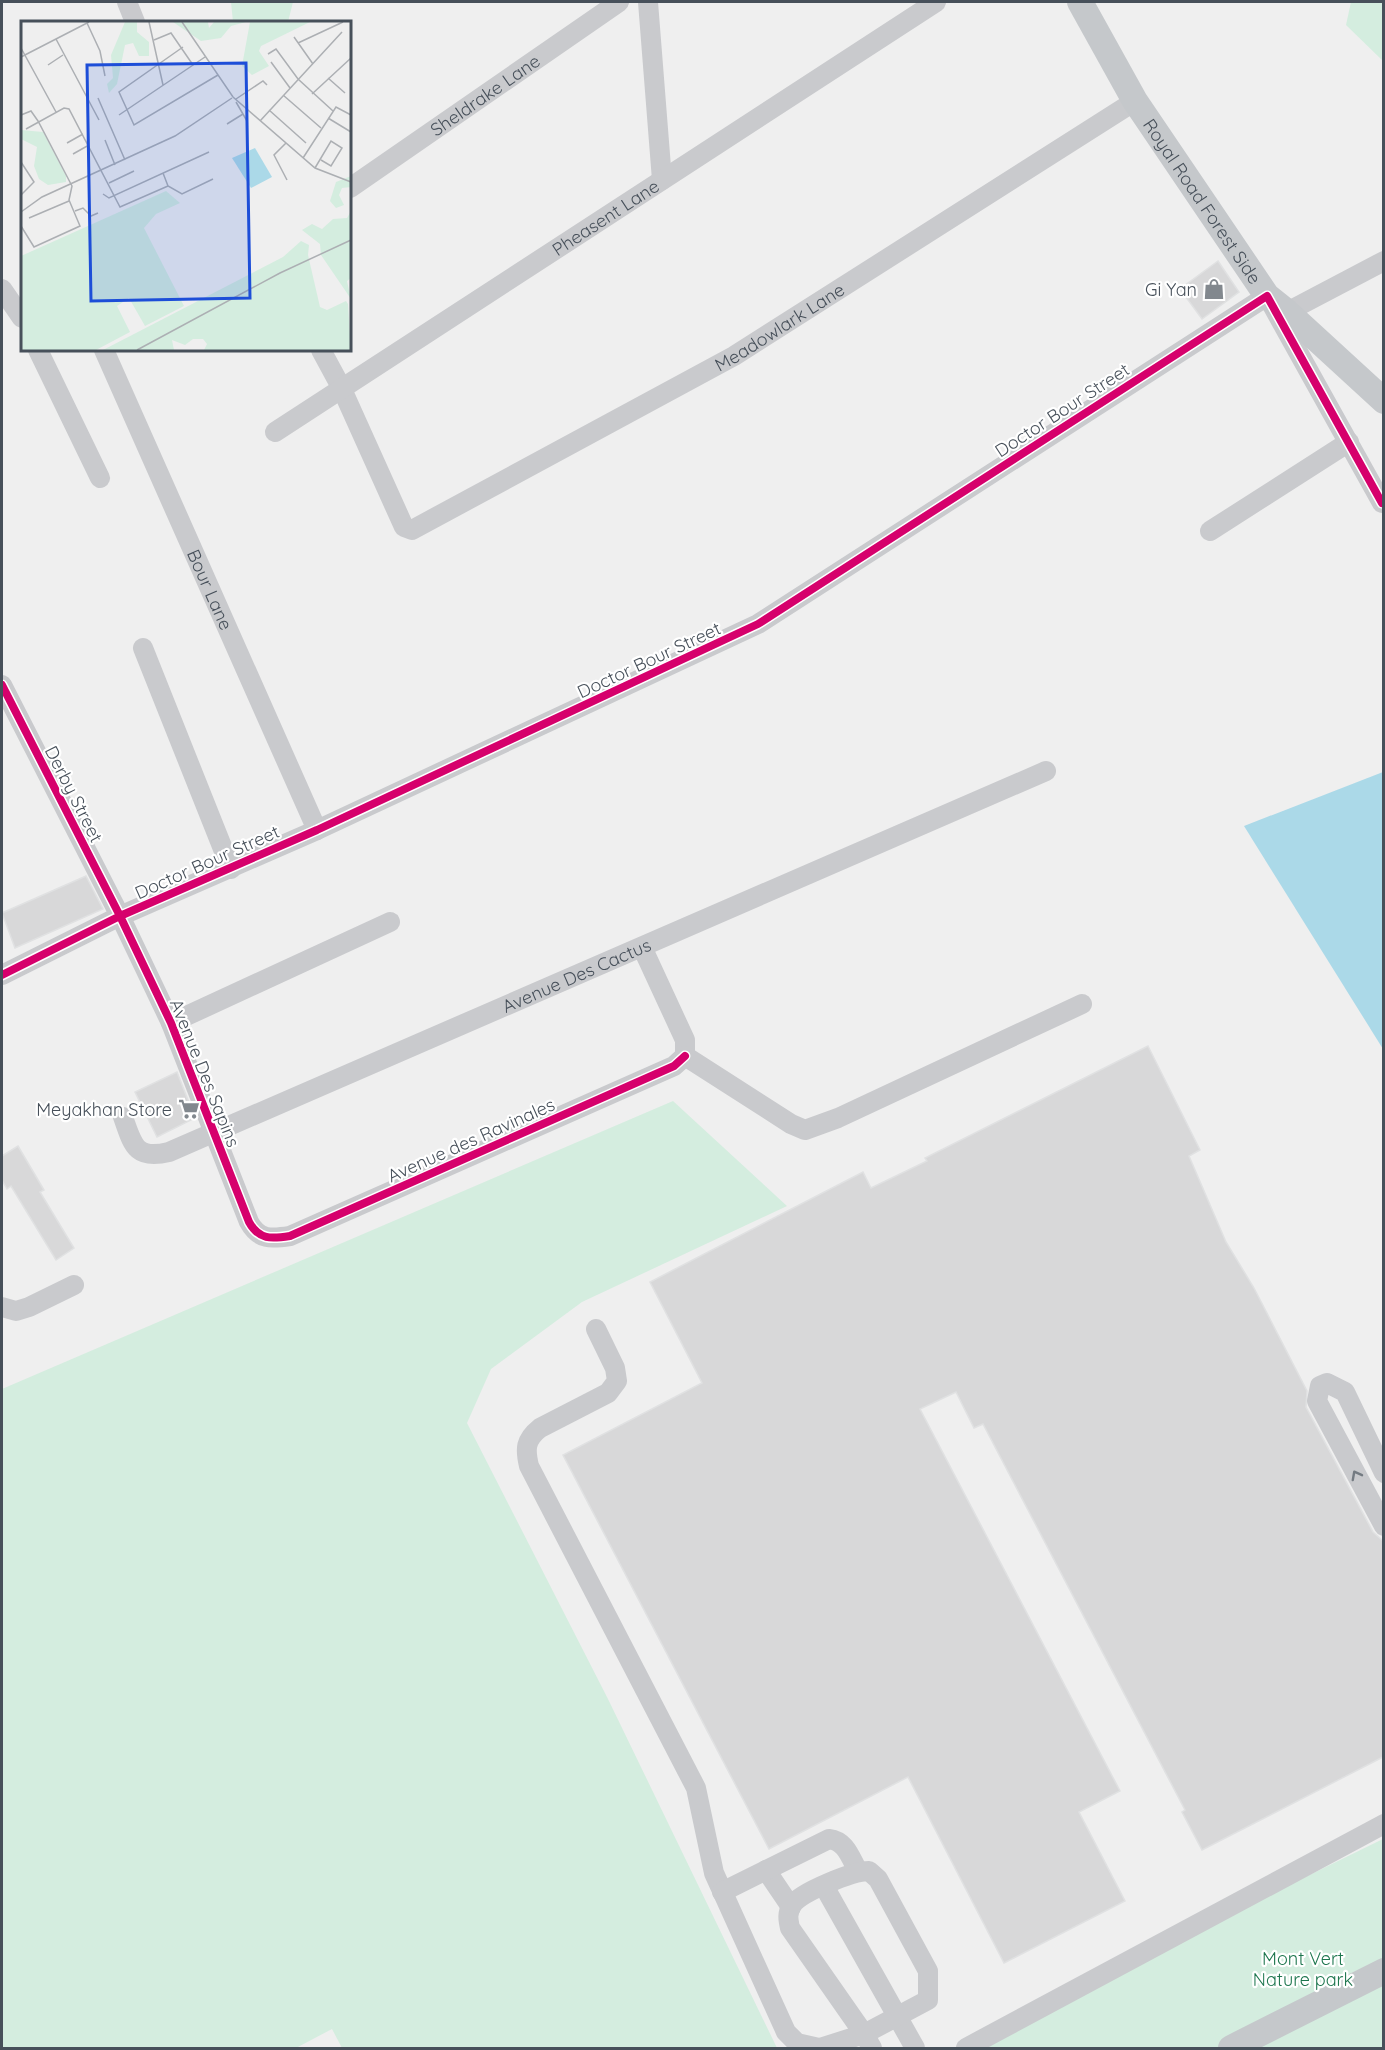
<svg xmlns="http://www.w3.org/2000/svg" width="1385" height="2050" font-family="Quicksand,sans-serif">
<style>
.green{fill:#d4eddf}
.water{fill:#abd9e8}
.building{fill:#d8d8d9;stroke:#e0e1e2;stroke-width:1.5}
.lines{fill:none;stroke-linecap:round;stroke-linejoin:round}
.minor{stroke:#c9cacd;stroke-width:20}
.major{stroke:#c5c8cb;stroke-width:26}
.cycleway-casing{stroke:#fff;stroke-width:11}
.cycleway{stroke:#d6006c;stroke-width:8}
.oneway{stroke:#747b82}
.labels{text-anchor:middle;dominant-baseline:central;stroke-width:4.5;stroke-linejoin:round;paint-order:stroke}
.street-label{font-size:18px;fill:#47505a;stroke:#fff}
.poi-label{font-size:18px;fill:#47505a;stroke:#fff;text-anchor:end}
.park-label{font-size:18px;fill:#1d764e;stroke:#fff}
.inset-road{fill:none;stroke:#acafb3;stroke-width:1.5}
.view{fill:#1d4ed8;fill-opacity:0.15;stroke:#1d4ed8;stroke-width:3}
.inset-edge{fill:none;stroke:#47505a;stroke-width:3}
</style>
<rect width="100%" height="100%" fill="#efefef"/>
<!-- green -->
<path class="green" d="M 231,2 L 293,2 L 288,22 L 233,22 Z
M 1351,2 L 1383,2 L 1383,61 L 1346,25 Z
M 673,1101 L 787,1206 L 582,1302 L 491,1369 L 467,1423 L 608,1699 L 777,2048 L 342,2048 L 332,2029 L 296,2048 L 2,2048 L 2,1389 Z
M 1383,1839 L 1383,2048 L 956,2048 Z"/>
<!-- water -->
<path class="water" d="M 1383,772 L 1383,1049 L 1244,826 Z"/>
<!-- building -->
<path class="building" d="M 1218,261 L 1239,292 L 1202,319 L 1180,289 Z
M 86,876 L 103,909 L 15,948 L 2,913 Z
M 1148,1046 L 1200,1150 L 1189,1156 L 1226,1242 L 1254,1288 L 1307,1391 L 1306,1407 L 1373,1532 L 1383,1541 L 1383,1757 L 1202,1850 L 1182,1812 L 1185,1810 L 983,1424 L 974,1428 L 956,1392 L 920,1409 L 1120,1791 L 1079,1812 L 1125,1901 L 1004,1963 L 908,1777 L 769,1849 L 563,1455 L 702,1383 L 650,1282 L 863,1172 L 871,1188 L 927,1161 L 925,1158 Z
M 177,1072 L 195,1118 L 157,1137 L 135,1092 Z
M 18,1146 L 44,1190 L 40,1192 L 74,1248 L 56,1260 L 11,1186 L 7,1189 L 2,1180 L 2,1156 Z"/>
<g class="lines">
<!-- minor -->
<g class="minor">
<path d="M 127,2 L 135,22"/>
<path d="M 648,2 L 662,180"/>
<path id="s1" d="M 350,188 L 619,2"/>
<path d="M 2,289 L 22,318"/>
<path d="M 1287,312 L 1384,261"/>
<path d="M 38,350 L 100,478"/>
<path id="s2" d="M 104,350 L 317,830"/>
<path id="s3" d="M 321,350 L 341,387 L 404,527 L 412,530 L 734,356 L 1135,101"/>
<path id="s4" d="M 275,432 L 936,2"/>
<path d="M 1210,531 L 1349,442"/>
<path d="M 143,648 L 231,869"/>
<path d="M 2,685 L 120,916 L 171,1023 L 249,1222 C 259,1240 271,1239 290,1236 L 674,1066 L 685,1056"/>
<path d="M 642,947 L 685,1040 L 685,1056"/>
<path d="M 2,975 L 120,916 L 317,830 L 758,624 L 1267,296 L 1382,503"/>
<path d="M 171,1023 L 390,922"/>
<path d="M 685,1056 L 791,1124 L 805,1130 L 838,1118 L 1082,1004"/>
<path id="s5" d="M 123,1117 C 133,1145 135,1160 169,1152 L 1046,771"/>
<path d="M 2,1307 L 16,1311 L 29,1307 L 74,1285"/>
<path d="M 596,1329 L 615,1368 L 617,1381 L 608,1393 L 540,1428 C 525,1440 525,1449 529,1466 L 696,1788 L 714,1873 L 786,2032 L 797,2043 L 819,2048"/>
<path d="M 1384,1473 L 1345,1392 L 1327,1383 L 1320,1386 L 1317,1401 L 1384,1526"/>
<path d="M 766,1870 L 791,1907"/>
<path d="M 824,1886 L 915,2048"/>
<path d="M 722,1892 L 829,1839 C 846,1841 850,1857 858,1871"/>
<path d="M 820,2048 L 864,2034 L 928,2000 L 928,1971 L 878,1879 L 869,1871 C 853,1871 801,1892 792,1905 C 787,1913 788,1919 790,1928 L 864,2034 L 872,2048"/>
<path d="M 966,2048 L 1384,1824"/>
</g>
<!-- major -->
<g class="major">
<path id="s6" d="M 1080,2 L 1135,101 L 1267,296 L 1287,312 L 1384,401"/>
<path d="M 1231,2048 L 1384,1971"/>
</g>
<defs>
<path id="cycleway" d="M 2,685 L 120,916 L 171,1023 L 249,1222 C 259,1240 271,1239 290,1236 L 674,1066 L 685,1056
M 2,975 L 120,916 L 317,830 L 758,624 L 1267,296 L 1382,503"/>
</defs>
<!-- cycleway casing -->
<use href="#cycleway" class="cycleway-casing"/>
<!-- cycleway -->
<use href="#cycleway" class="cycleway"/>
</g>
<!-- one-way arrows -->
<defs><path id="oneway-chevron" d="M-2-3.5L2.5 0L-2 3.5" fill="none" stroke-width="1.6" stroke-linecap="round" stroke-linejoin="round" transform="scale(1.5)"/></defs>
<use class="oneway" href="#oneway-chevron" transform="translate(1356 1475) rotate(-118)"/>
<!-- icons -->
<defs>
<symbol id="shop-bare" viewBox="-9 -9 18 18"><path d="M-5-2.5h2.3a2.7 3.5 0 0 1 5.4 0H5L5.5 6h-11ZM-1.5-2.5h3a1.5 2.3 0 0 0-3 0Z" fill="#82888e" stroke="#fff" stroke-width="2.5" paint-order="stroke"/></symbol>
<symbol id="supermarket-bare" viewBox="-9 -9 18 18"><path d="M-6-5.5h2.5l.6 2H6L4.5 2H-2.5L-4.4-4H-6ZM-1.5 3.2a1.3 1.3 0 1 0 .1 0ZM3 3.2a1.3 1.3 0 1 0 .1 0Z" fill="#82888e" stroke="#fff" stroke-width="2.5" paint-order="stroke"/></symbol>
</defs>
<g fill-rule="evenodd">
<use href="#shop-bare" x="1199" y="274" width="30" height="30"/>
<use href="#supermarket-bare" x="174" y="1094" width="30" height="30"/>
</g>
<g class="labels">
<!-- street labels -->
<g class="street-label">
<text stroke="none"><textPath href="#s1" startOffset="164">Sheldrake Lane</textPath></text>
<text stroke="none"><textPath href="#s6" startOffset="234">Royal Road Forest Side</textPath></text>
<text stroke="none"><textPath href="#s4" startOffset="394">Pheasent Lane</textPath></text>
<text stroke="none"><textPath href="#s3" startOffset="624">Meadowlark Lane</textPath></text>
<text transform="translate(1062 410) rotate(-33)">Doctor Bour Street</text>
<text stroke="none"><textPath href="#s2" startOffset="262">Bour Lane</textPath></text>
<text transform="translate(649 660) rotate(-25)">Doctor Bour Street</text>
<text transform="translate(74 794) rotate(63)">Derby Street</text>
<text transform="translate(207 862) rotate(-24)">Doctor Bour Street</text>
<text stroke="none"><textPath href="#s5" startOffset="512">Avenue Des Cactus</textPath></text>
<text transform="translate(205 1073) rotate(68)">Avenue Des Sapins</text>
<text transform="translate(471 1140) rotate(-24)">Avenue des Ravinales</text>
</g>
<!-- poi labels -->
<g class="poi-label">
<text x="1197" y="289">Gi Yan</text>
<text x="172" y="1109">Meyakhan Store</text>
</g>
<!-- park labels -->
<g class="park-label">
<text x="1303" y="1958">Mont Vert<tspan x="1303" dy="21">Nature park</tspan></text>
</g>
</g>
<!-- overview -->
<g transform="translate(21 21)">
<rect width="330" height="330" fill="#efefef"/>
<path d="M 104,1 L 116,1 L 116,11 L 128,21 L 128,35 L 118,35 L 112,22 L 104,24 L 96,63 L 88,72 L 86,63 L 92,57 L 90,34 ZM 152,1 L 187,1 L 188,7 L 193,1 L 225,1 L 210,5 L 200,17 L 180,20 ZM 229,1 L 289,1 L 240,25 L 238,30 L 248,45 L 231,54 L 221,45 ZM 0,109 L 22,111 L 45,155 L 45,161 L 27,164 L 18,158 L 13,145 L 16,126 L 0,118 ZM 330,155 L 330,166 L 321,167 L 318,174 L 323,184 L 315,187 L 309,180 L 315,161 ZM 145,170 L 159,182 L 135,193 L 123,207 L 163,285 L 124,305 L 108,277 L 96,285 L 109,311 L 75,329 L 0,329 L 0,235 ZM 330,190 L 330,257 L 326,260 L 330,278 L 300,234 L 299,223 L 281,209 L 291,203 L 301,208 L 312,198 L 326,197 ZM 280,220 L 288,224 L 287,234 L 299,286 L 306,289 L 325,280 L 327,283 L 330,329 L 183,329 L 186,323 L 182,318 L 172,318 L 164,324 L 151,319 L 153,329 L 82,329 L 262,236 Z" fill="#d4eddf"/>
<path d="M 234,127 L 251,156 L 230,167 L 211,137 Z" fill="#abd9e8"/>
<path class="inset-road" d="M 128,1 L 142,64M 161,1 L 212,76 L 294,147 L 330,161M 66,2 L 79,30 L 84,55M 273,16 L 292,43M 35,18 L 78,99M 133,19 L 150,12 L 172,44M 277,22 L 322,1M 162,26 L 98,71 L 113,104 L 197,54M 0,27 L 35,91M 247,33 L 255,28 L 277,58 L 312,90M 0,36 L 68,1M 250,41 L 269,67M 27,44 L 42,34M 307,57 L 324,72M 291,73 L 330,37M 262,74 L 300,107M 77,77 L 104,139M 215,78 L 242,60 L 246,64M 215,81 L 226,100M 248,89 L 285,122M 0,94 L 10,90 L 17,100 L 51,165 L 48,179 L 59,205 L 13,226 L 0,205M 98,94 L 184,36M 307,97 L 330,111M 239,100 L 321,11M 206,103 L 222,93M 5,108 L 43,87 L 48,88 L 99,186 L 147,165M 84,119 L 94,144M 46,122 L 62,113M 265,122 L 253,134 L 266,159M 52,133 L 68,124M 282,137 L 315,86 L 330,94M 0,141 L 13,161 L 0,174M 294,147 L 310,120 L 321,127 L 310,145 L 300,139M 142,152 L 147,165 L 161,173 L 192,158M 88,162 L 113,150M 82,173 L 88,177 L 188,131M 54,190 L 62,187 L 70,195 L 77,192M 0,191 L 21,176 L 154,115 L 211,77M 8,197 L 48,180M 116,329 L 259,252 L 330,219"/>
<path class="view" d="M 225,42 L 229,277 L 70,280 L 66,44 Z"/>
<rect width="330" height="330" class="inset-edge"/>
</g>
<!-- border -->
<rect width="1385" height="2050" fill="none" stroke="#47505a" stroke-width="6"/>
</svg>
